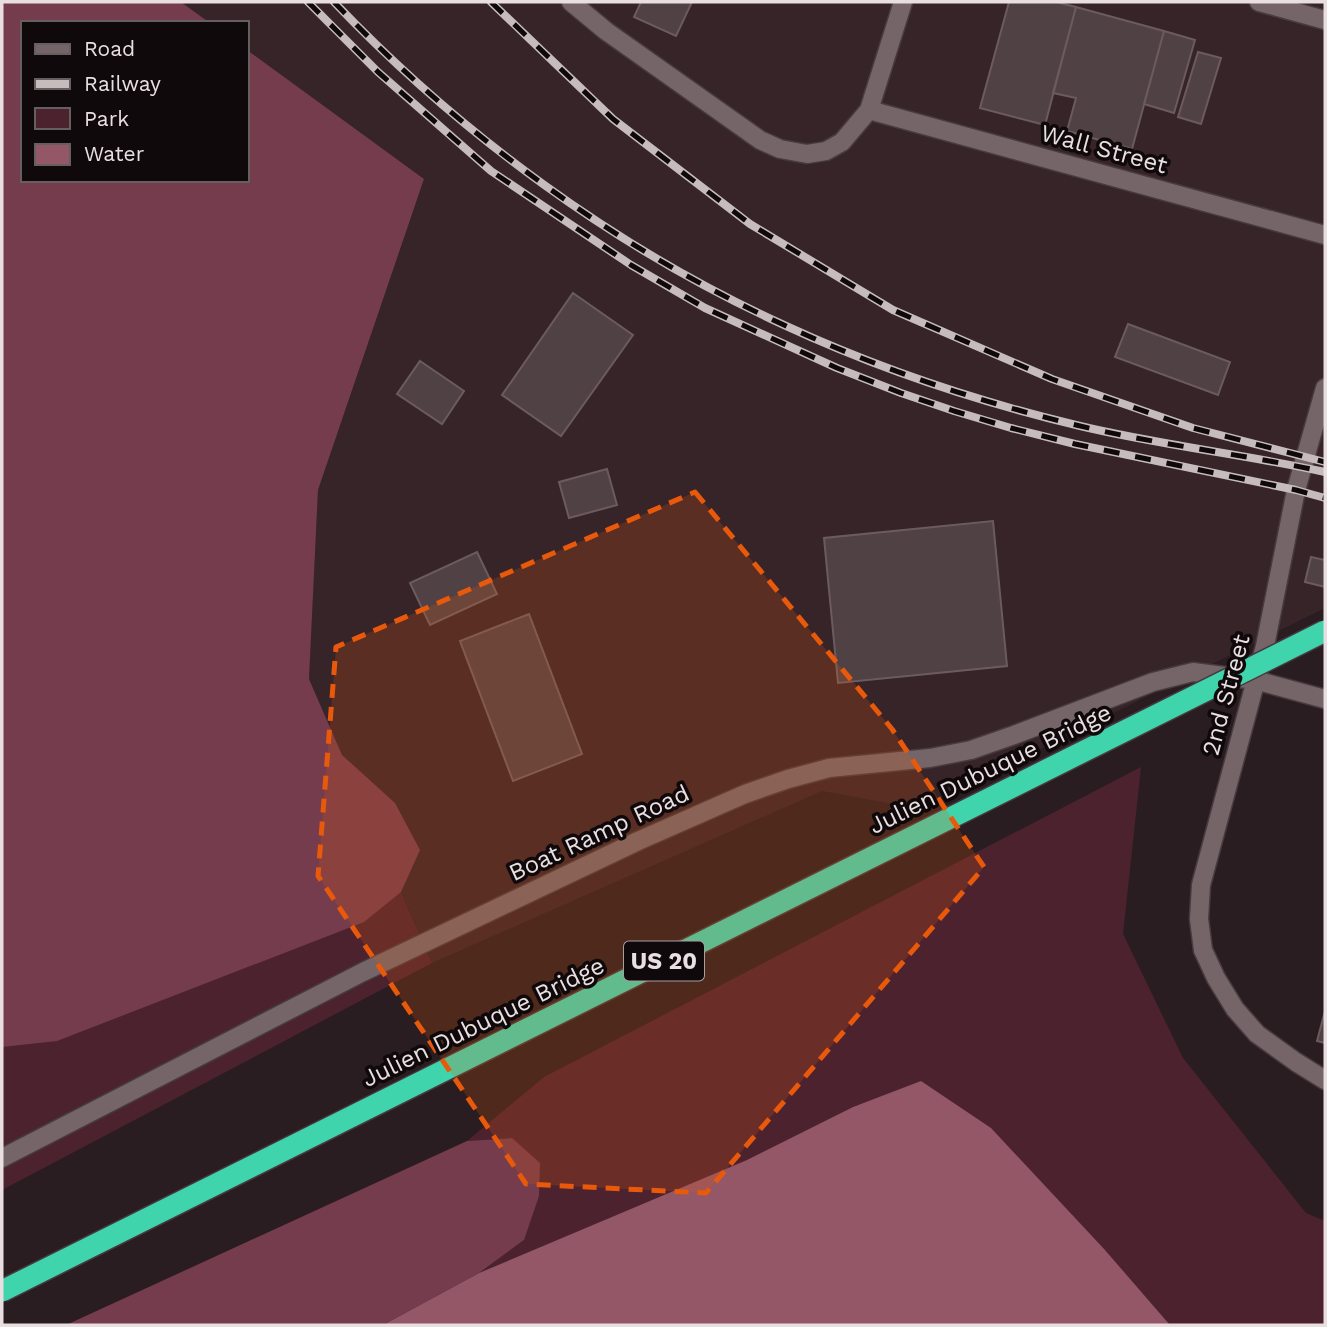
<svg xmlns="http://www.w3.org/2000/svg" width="1327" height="1327" font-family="'Work Sans',sans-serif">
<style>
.built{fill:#372429}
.green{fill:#4d222f}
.forest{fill:#753c4d}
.water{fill:#935767}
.building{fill:#504145;stroke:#6b5b5f;stroke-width:2}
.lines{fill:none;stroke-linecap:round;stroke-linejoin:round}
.minor-casing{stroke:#463b3e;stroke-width:21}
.minor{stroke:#756569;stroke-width:18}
.rail-casing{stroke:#c6bcbe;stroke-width:8}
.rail{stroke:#0f090b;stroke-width:5;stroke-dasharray:16;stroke-linecap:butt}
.highway-bridge-casing{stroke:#463b3e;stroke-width:24;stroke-linecap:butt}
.highway-bridge{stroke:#40d4ad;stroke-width:21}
.marked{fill:#e8590c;fill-opacity:0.2;stroke:#e8590c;stroke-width:5;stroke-dasharray:14 9;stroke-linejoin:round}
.labels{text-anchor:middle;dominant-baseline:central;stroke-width:7;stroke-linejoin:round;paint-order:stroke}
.shield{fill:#0f090b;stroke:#a89fa1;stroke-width:2}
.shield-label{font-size:23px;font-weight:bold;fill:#e9dfe1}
.street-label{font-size:24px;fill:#e9dfe1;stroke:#0f090b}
</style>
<rect width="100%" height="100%" fill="#2a1d21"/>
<!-- built -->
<path class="built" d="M 181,2 L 1325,2 L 1325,608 L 920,809 L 822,791 L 432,963 L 309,679 L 318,490 L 424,179 L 247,50 L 247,23 L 210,23 Z"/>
<!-- green -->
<path class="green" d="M 1141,767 L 1123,934 L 1183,1058 L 1306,1213 L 1325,1221 L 1325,1325 L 1170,1325 L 1105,1250 L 921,1082 L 853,1107 L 748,1160 L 479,1273 L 524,1240 L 512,1138 L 467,1141 L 544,1077 Z
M 391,869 L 432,963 L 2,1190 L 2,1008 Z"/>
<!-- forest -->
<path class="forest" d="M 2,2 L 181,2 L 210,23 L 23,23 L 23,180 L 247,180 L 247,50 L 424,179 L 318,490 L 309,679 L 342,755 L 395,803 L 420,850 L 401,892 L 364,922 L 57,1041 L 2,1047 Z
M 512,1138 L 540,1163 L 539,1196 L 524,1240 L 479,1273 L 383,1325 L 66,1325 L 467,1141 Z"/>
<!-- water -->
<path class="water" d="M 921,1081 L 991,1128 L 1105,1250 L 1170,1325 L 383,1325 L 479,1273 L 747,1160 L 853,1107 Z"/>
<!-- building -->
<path class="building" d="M 641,2 L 692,2 L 676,36 L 634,17 Z
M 1009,2 L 1056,2 L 1076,7 L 1045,125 L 980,108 Z
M 1076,7 L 1164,31 L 1132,149 L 1067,131 L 1076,98 L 1053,93 Z
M 1164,31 L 1195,40 L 1174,113 L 1144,104 Z
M 1198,52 L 1221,58 L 1201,124 L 1178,117 Z
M 573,293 L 633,335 L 561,436 L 502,395 Z
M 1128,324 L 1230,362 L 1218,395 L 1115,357 Z
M 420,361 L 464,391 L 442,424 L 397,394 Z
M 607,469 L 617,505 L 569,518 L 559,482 Z
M 993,521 L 1007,666 L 838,683 L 824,538 Z
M 477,552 L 497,594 L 430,625 L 410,583 Z
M 1311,557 L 1325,560 L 1325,587 L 1305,582 Z
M 529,614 L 582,754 L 513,781 L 460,641 Z
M 1325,1011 L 1325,1043 L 1317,1041 Z"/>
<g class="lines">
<defs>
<path id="minor" d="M 571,2 L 606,31 L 760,140 L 780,149 L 807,154 L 826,151 L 842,142 L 869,110 L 903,2
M 1259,2 L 1325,20
M 869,110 L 1325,235
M 1325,388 L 1296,490 L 1265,646 L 1201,885 L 1199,919 L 1203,950 L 1216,978 L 1235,1009 L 1257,1034 L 1296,1062 L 1325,1080
M 2,1158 L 363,972 L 638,841 L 745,794 L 788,779 L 829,768 L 930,758 L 971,750 L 1014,735 L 1153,682 L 1193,672 L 1255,680 L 1325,699"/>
</defs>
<!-- minor casing -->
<use href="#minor" class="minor-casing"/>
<!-- minor -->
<use href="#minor" class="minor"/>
<defs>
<path id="rail" d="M 308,2 L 378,72 L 491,171 L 631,265 L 705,308 L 837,368 L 901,393 L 954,411 L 1011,428 L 1075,444 L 1296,490 L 1325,498
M 334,2 C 460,134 617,249 784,325 C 877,368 976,401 1076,425 C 1158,445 1243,454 1325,472
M 491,2 L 613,119 L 750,224 L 893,310 L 1052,379 L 1193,428 L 1325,462"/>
</defs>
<!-- rail casing -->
<use href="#rail" class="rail-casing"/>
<!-- rail -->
<use href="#rail" class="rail"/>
<defs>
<path id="highway-bridge" d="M 2,1291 L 1325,631"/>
</defs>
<!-- highway-bridge casing -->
<use href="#highway-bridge" class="highway-bridge-casing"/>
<!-- highway-bridge -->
<use href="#highway-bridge" class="highway-bridge"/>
</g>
<!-- marked area -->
<path class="marked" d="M 695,492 L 892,729 L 984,867 L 706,1193 L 526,1184 L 318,876 L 336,647 Z"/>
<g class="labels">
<!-- shield labels -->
<rect class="shield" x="624" y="941.5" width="80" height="39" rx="5"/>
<g class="shield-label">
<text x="664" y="961">US 20</text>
</g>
<!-- street labels -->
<g class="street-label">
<text transform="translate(1104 149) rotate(15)">Wall Street</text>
<text transform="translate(1226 695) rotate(-75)">2nd Street</text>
<text transform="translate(990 769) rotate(-26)">Julien Dubuque Bridge</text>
<text transform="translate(599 833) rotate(-25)">Boat Ramp Road</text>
<text transform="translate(483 1022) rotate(-26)">Julien Dubuque Bridge</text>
</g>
</g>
<!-- border -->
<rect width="1327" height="1327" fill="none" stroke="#e9dfe1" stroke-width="7"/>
<!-- legend -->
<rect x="21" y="21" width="228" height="161" fill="#0f090b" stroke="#665f61" stroke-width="2"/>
<rect x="35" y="44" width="35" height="10" fill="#756569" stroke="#665f61" stroke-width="2"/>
<text x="84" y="56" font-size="21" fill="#e9dfe1">Road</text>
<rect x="35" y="79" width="35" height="10" fill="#c6bcbe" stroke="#665f61" stroke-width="2"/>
<text x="84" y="91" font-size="21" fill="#e9dfe1">Railway</text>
<rect x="35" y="108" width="35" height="21" fill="#4d222f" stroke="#665f61" stroke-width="2"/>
<text x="84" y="126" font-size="21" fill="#e9dfe1">Park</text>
<rect x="35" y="144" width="35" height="21" fill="#935767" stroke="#665f61" stroke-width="2"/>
<text x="84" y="161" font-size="21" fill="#e9dfe1">Water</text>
</svg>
